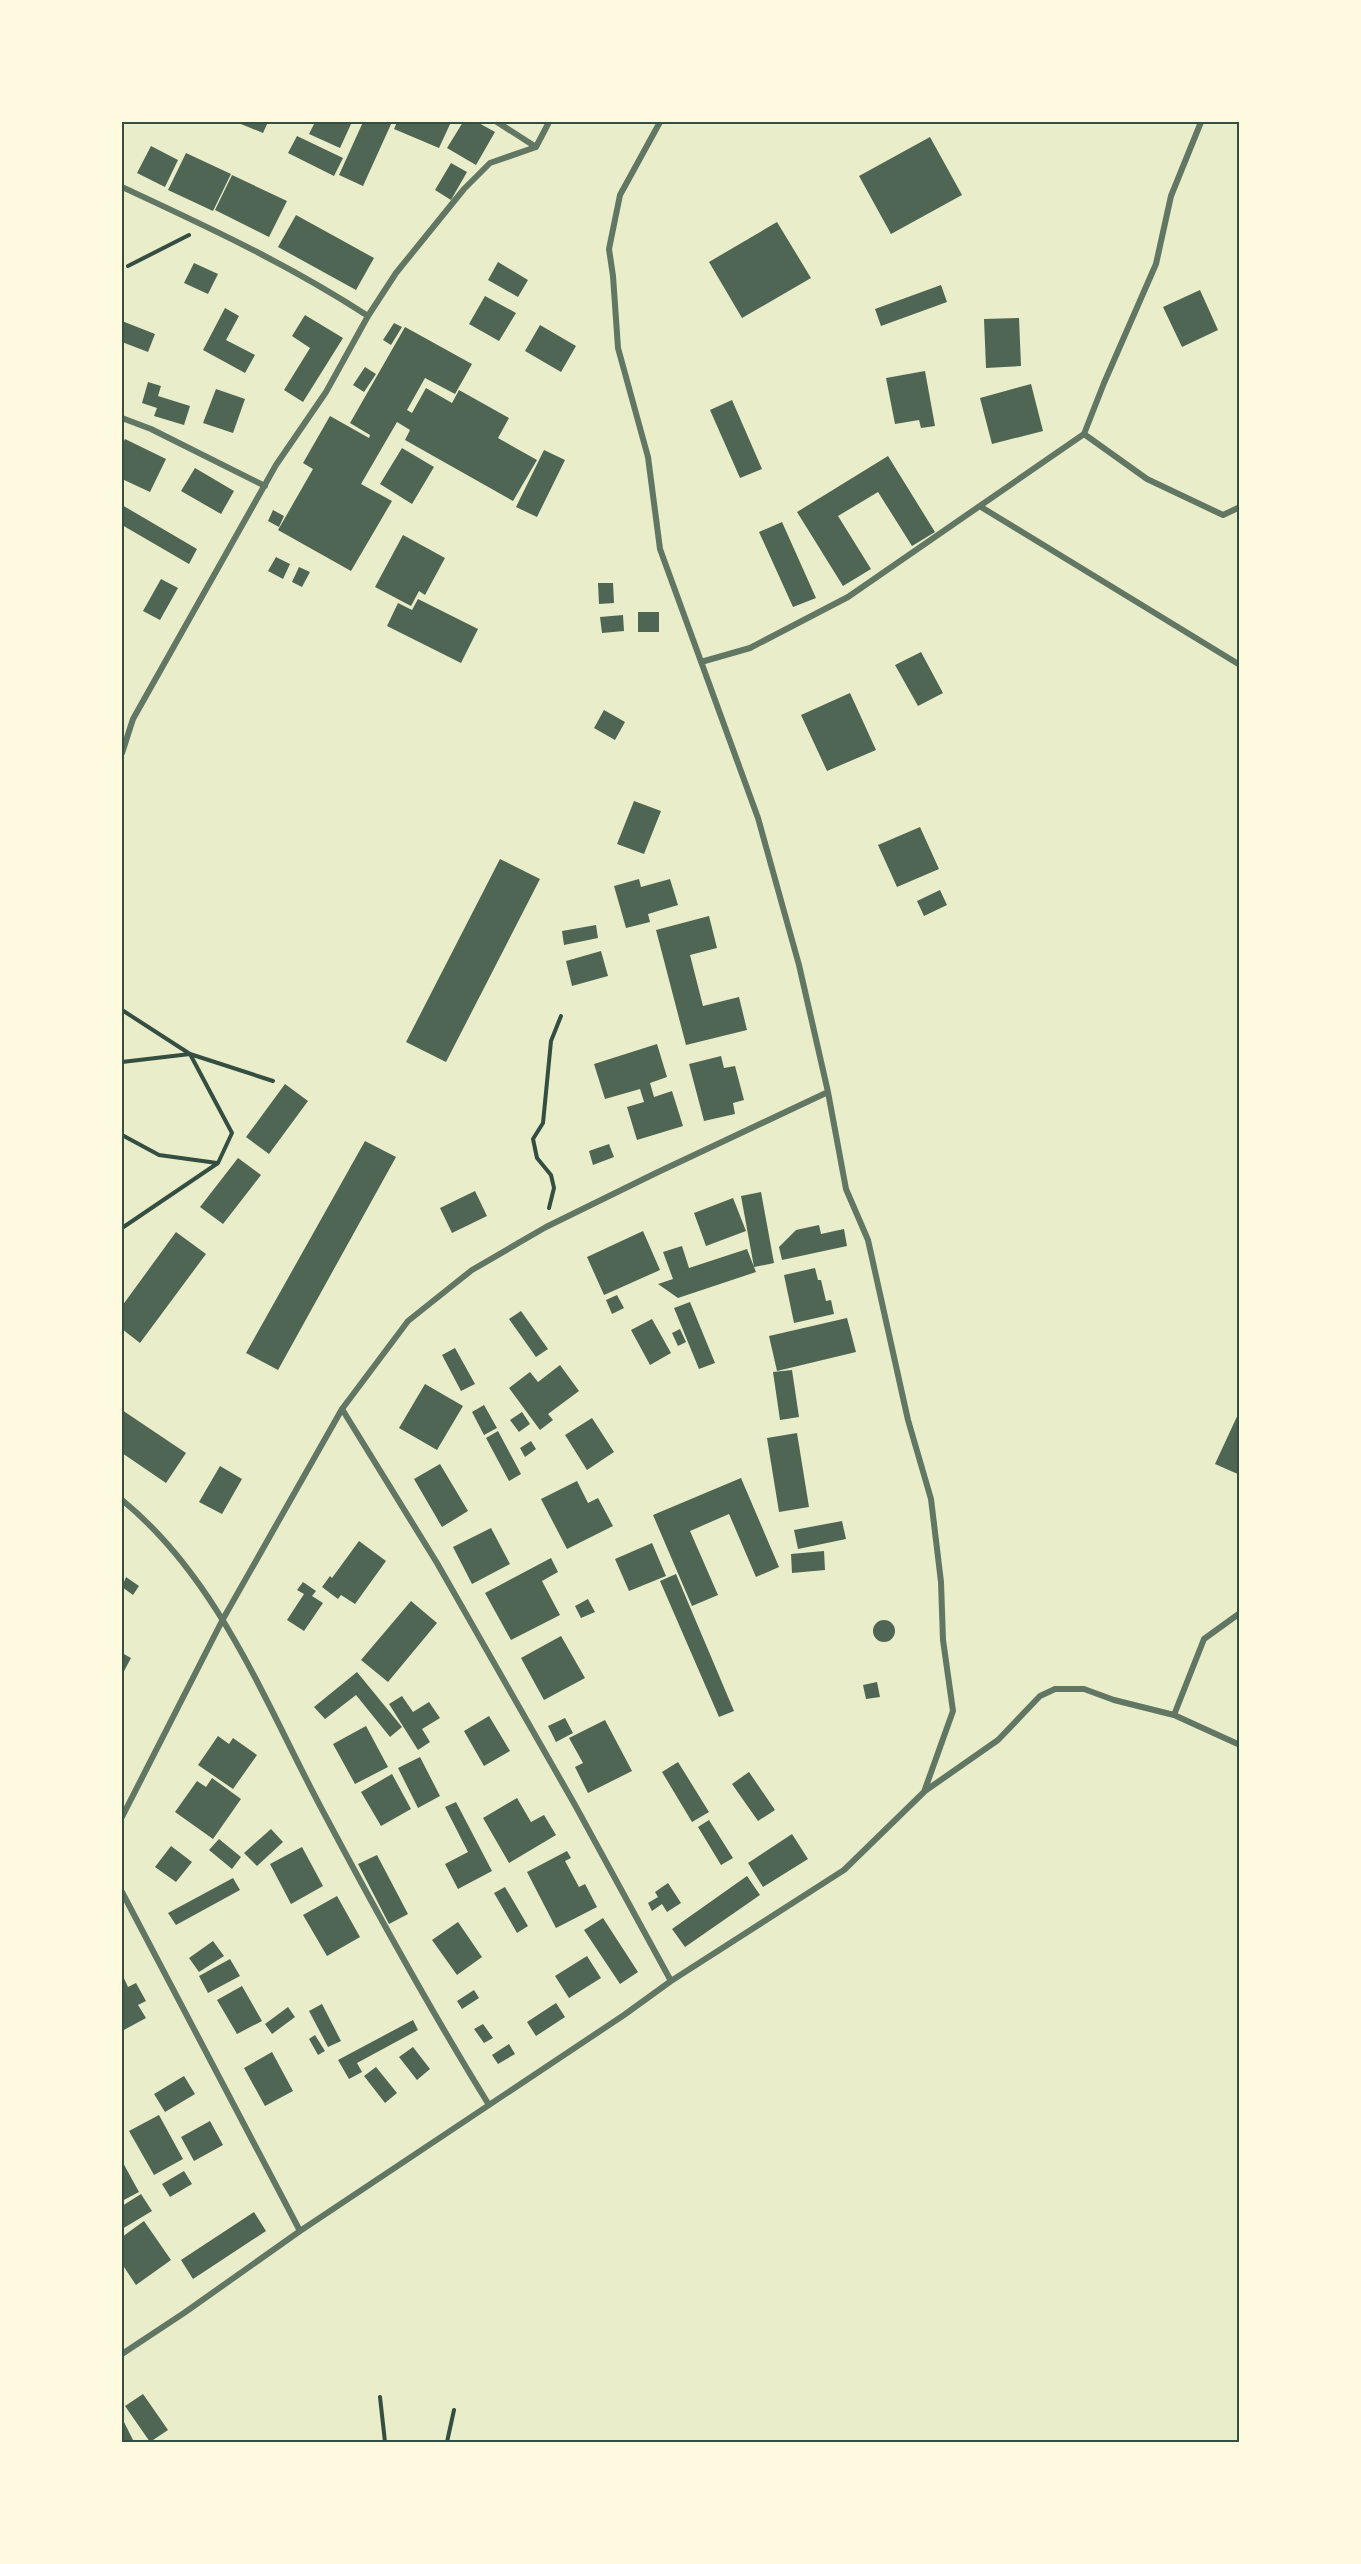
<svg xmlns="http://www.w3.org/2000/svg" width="1361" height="2564" font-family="'Varela Round',sans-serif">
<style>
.building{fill:#4f6655}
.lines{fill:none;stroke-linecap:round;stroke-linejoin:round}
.path{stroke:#344e41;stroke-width:4}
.minor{stroke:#617663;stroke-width:6}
.neatline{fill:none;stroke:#344e41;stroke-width:2}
</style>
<rect width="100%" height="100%" fill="#e9edc9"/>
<!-- building -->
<path class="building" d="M 236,122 L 268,122 L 263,133 Z
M 315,122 L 345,122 L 351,124 L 340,148 L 309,134 Z
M 363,122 L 392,122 L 363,186 L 339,175 Z
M 397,122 L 451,122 L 439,148 L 394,129 Z
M 463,122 L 477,122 L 495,132 L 476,165 L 447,148 Z
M 297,136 L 343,158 L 334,176 L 288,153 Z
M 930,137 L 962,195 L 891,234 L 859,176 Z
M 151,146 L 178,160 L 165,187 L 137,173 Z
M 186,153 L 231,174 L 213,211 L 168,190 Z
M 451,163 L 467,172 L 451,200 L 435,190 Z
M 232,175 L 287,201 L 269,237 L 215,210 Z
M 296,215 L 374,258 L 356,290 L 278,247 Z
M 777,222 L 811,278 L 742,318 L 709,262 Z
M 498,262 L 528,280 L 518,297 L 488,280 Z
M 194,263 L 218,274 L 208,294 L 184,283 Z
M 941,285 L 947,302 L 881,326 L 875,309 Z
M 1200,290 L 1218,330 L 1182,347 L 1163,307 Z
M 485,296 L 516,313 L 499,341 L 469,324 Z
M 225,308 L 239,316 L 226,340 L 255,355 L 245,373 L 203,350 Z
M 305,315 L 343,338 L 303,402 L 284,390 L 310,348 L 292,336 Z
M 1019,318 L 1021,366 L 986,368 L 984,319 Z
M 122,321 L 155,334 L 148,352 L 122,342 Z
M 394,323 L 402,327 L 391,345 L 383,340 Z
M 540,325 L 576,346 L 561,372 L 525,351 Z
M 405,327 L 472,364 L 455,394 L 425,378 L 407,410 L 412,413 L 426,388 L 452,403 L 459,390 L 509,418 L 498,438 L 537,460 L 513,501 L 405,440 L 410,430 L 397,422 L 361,484 L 392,501 L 351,571 L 278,530 L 313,469 L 303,463 L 330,416 L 369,438 L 370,435 L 350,423 Z
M 365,367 L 376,374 L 364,392 L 353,385 Z
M 925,371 L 935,426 L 921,428 L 919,420 L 895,424 L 886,378 Z
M 148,382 L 161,386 L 158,396 L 190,406 L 184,425 L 154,416 L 157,408 L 142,403 Z
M 1031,384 L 1043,431 L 992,444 L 980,398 Z
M 216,389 L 245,399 L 233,433 L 203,423 Z
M 732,400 L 762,469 L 740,478 L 710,410 Z
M 125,439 L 166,459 L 150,492 L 122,479 L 122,445 Z
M 402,448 L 434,467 L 412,504 L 380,484 Z
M 544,450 L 565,460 L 537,517 L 516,507 Z
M 888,456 L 935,532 L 912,546 L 878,492 L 838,516 L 871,569 L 843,586 L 797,512 Z
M 195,468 L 234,491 L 221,514 L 181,491 Z
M 122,505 L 197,549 L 189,564 L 122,525 Z
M 273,510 L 284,516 L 279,527 L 268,521 Z
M 782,522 L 816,598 L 793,607 L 759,532 Z
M 403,535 L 445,558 L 425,595 L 419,591 L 411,606 L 375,587 Z
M 276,557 L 290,564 L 283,579 L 268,571 Z
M 299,567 L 310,572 L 302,587 L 292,582 Z
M 161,579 L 178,588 L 160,620 L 143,611 Z
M 598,583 L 613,583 L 614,603 L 599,604 Z
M 418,599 L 478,629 L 461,663 L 387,626 L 398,603 L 412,610 Z
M 638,612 L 659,612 L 659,632 L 638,632 Z
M 623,615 L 624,631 L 602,633 L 600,617 Z
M 921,652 L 943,693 L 918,706 L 895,665 Z
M 850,693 L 876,750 L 827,771 L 801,715 Z
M 604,710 L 625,722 L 615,740 L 594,728 Z
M 634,801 L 661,811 L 644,854 L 617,844 Z
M 920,827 L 939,869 L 897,887 L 878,845 Z
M 500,859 L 540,879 L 446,1062 L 406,1042 Z
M 639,879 L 641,887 L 670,879 L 678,905 L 648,914 L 650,922 L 626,928 L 614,886 Z
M 940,890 L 947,905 L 924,916 L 917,901 Z
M 709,916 L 717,948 L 690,955 L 703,1006 L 739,997 L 747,1030 L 686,1045 L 656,930 Z
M 596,925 L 598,938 L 564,945 L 562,931 Z
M 601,951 L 608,976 L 572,986 L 566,961 Z
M 657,1044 L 667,1077 L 650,1083 L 654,1097 L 672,1091 L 683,1126 L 637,1140 L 627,1107 L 644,1102 L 640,1089 L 605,1099 L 594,1064 Z
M 721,1056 L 724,1068 L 735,1066 L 744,1100 L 733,1103 L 735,1114 L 704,1121 L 689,1064 Z
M 285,1084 L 308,1101 L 269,1154 L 246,1137 Z
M 365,1141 L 396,1157 L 278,1370 L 246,1353 Z
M 609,1144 L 614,1157 L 593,1165 L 589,1151 Z
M 238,1158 L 261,1175 L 223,1224 L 200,1207 Z
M 475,1191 L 487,1216 L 452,1233 L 440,1208 Z
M 761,1192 L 774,1263 L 754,1267 L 741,1196 Z
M 733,1198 L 746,1231 L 706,1246 L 694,1213 Z
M 819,1225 L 821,1234 L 844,1229 L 847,1246 L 782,1260 L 779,1247 L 796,1230 Z
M 643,1231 L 660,1270 L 604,1295 L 587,1257 Z
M 176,1232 L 206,1254 L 140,1343 L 122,1329 L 122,1306 Z
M 682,1246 L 689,1268 L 747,1249 L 756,1272 L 678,1298 L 658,1284 L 673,1279 L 663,1252 Z
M 815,1268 L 818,1280 L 821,1280 L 826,1301 L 831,1300 L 834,1314 L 794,1323 L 784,1275 Z
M 617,1295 L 624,1308 L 612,1314 L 606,1300 Z
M 690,1302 L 715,1363 L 699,1369 L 674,1308 Z
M 521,1311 L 548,1349 L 536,1357 L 509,1319 Z
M 847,1318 L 856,1352 L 777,1371 L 769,1336 Z
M 652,1319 L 671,1353 L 650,1365 L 631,1330 Z
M 680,1329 L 686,1342 L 678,1346 L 672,1333 Z
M 455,1348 L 475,1384 L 461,1391 L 442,1355 Z
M 560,1365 L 579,1391 L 548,1414 L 553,1420 L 540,1430 L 509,1388 L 530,1372 L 538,1382 Z
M 792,1370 L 799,1417 L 780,1420 L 773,1372 Z
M 425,1384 L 463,1406 L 437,1450 L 399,1428 Z
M 484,1405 L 497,1428 L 484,1435 L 472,1412 Z
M 122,1410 L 186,1453 L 166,1483 L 122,1453 Z
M 1240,1410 L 1240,1475 L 1215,1464 Z
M 522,1412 L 530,1424 L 519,1432 L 510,1420 Z
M 592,1418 L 614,1452 L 587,1470 L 565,1435 Z
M 498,1431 L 521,1474 L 509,1481 L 486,1438 Z
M 797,1433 L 809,1507 L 779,1512 L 767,1438 Z
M 531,1441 L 536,1449 L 525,1457 L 520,1448 Z
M 440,1464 L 468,1511 L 442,1527 L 414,1479 Z
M 220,1466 L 242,1479 L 222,1514 L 199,1502 Z
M 741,1478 L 779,1567 L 756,1577 L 729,1514 L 690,1531 L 718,1595 L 692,1606 L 653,1515 Z
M 577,1481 L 588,1503 L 598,1498 L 613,1526 L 567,1549 L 541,1499 Z
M 842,1521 L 846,1539 L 798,1549 L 794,1530 Z
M 491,1528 L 510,1564 L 472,1584 L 453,1547 Z
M 359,1541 L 386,1561 L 355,1604 L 341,1595 L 338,1599 L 322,1587 L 330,1576 L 332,1578 Z
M 652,1543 L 666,1576 L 629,1591 L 615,1559 Z
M 824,1551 L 825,1570 L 792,1573 L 791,1554 Z
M 551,1558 L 558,1572 L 542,1581 L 560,1615 L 511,1640 L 485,1593 Z
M 676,1574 L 734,1711 L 719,1717 L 660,1581 Z
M 126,1577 L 139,1586 L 133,1595 L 122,1587 Z
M 303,1582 L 316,1591 L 312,1596 L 323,1603 L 304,1631 L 287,1620 L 304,1594 L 297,1590 Z
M 588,1599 L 595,1612 L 581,1618 L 575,1606 Z
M 411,1601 L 437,1623 L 388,1682 L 361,1660 Z
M873 1631a11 11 0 1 1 22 0a11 11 0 1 1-22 0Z
M 561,1636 L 585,1678 L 544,1700 L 521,1658 Z
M 122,1653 L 131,1658 L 122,1675 Z
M 357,1672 L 402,1727 L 390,1737 L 356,1695 L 325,1719 L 314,1707 Z
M 877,1682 L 880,1697 L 866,1699 L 863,1685 Z
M 402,1696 L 413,1712 L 429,1702 L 440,1718 L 422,1729 L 430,1742 L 418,1750 L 389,1704 Z
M 489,1716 L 510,1751 L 484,1766 L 464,1731 Z
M 565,1718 L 573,1733 L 556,1742 L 548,1726 Z
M 605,1720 L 632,1771 L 588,1793 L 575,1767 L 583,1763 L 569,1738 Z
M 366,1726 L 388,1767 L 355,1784 L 333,1744 Z
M 218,1736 L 229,1744 L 233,1738 L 257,1755 L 233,1789 L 198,1765 Z
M 420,1757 L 440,1796 L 418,1808 L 398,1768 Z
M 678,1762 L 709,1812 L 692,1822 L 662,1772 Z
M 749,1772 L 775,1810 L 758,1821 L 732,1784 Z
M 392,1774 L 411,1809 L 381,1826 L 361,1792 Z
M 212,1778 L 241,1799 L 213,1839 L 175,1812 L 197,1781 L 206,1787 Z
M 517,1798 L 531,1822 L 544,1815 L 556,1835 L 509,1863 L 483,1818 Z
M 456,1802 L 492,1871 L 458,1889 L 445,1864 L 468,1852 L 445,1807 Z
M 709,1820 L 733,1858 L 721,1865 L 698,1827 Z
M 271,1829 L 283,1842 L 257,1866 L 244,1853 Z
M 792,1834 L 808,1859 L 763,1887 L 748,1863 Z
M 219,1839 L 241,1857 L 232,1869 L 209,1850 Z
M 171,1846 L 192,1862 L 176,1882 L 155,1867 Z
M 302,1847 L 323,1886 L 291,1904 L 270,1864 Z
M 567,1851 L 571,1858 L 565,1861 L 579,1887 L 585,1884 L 597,1907 L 556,1928 L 527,1872 Z
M 377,1855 L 408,1914 L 389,1924 L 358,1864 Z
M 747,1876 L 760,1895 L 685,1947 L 672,1929 Z
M 233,1878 L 240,1890 L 176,1925 L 168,1913 Z
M 668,1883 L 681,1903 L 667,1912 L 662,1904 L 652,1911 L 648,1903 L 658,1897 L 655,1892 Z
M 505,1887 L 528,1926 L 517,1933 L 494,1893 Z
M 337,1896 L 360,1937 L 327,1956 L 303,1915 Z
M 603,1918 L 638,1972 L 620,1984 L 584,1930 Z
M 458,1922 L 482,1957 L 457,1975 L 432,1940 Z
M 213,1941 L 224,1956 L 199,1972 L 189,1958 Z
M 587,1956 L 601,1978 L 569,1998 L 555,1976 Z
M 230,1959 L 240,1976 L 208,1993 L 199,1976 Z
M 122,1974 L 128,1987 L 136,1983 L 146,2001 L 138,2005 L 146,2018 L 122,2031 Z
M 242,1986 L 262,2021 L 237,2034 L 217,2000 Z
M 474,1990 L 479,1998 L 462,2009 L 457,2001 Z
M 556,2003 L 565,2017 L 536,2036 L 527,2022 Z
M 322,2004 L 341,2041 L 328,2047 L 309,2011 Z
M 288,2007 L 295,2017 L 272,2034 L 265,2024 Z
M 413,2020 L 418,2030 L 357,2063 L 362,2072 L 349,2079 L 338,2060 Z
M 483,2024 L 493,2038 L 484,2043 L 474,2029 Z
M 315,2035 L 325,2051 L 318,2055 L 309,2039 Z
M 509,2044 L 515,2054 L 498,2064 L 492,2055 Z
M 413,2047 L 430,2069 L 417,2080 L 399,2057 Z
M 272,2052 L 293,2091 L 265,2106 L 244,2068 Z
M 376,2067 L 397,2093 L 385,2103 L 364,2076 Z
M 184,2076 L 195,2094 L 165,2112 L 154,2094 Z
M 159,2115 L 183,2159 L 154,2175 L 129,2131 Z
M 210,2121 L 223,2145 L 194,2161 L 181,2137 Z
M 122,2161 L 139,2192 L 122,2201 Z
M 184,2171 L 192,2184 L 170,2197 L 162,2184 Z
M 141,2194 L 152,2211 L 122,2229 L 122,2206 Z
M 254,2212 L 266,2231 L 193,2279 L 181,2260 Z
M 144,2221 L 171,2260 L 136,2285 L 122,2264 L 122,2237 Z
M 143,2394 L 168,2430 L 150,2442 L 125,2406 Z
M 122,2418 L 134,2442 L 122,2442 Z"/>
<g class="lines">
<!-- path -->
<path class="path" d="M 128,266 L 189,235
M 122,1010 L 190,1054 L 273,1081
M 122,1062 L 190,1054 L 232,1133 L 218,1163 L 122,1228
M 122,1135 L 159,1155 L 217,1163
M 549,1208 L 554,1188 L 551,1175 L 537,1158 L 533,1139 L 543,1123 L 551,1041 L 561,1016
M 380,2397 L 385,2442
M 447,2442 L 454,2410"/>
<!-- minor -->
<path class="minor" d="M 497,122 L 536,147
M 1201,122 L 1171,196 L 1156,264 L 1104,383 L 1084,434 L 1147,479 L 1223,515 L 1240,507
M 122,187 C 208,227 288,264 368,316
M 122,418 L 151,429 L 265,486
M 981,507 L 1240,665
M 701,662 L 750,648 L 848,597 L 1084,434
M 122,753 L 133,719 L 276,465 L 326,392 L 368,316 L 396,273 L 464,189 L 490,163 L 536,147 L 549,122
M 342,1409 L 437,1563 L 575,1805 L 671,1981
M 122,1500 C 221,1581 267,1708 326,1817 C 378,1915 431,2011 489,2105
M 1174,1715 L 1204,1639 L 1240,1613
M 925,1791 L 998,1740 L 1040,1696 L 1055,1689 L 1084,1689 L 1114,1700 L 1174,1715 L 1240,1745
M 122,1817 L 223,1619 L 342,1409 L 408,1321 L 472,1270 L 546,1227 L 656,1173 L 828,1092
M 122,1892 L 300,2231
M 122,2354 L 184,2313 L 300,2231 L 624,2015 L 671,1981 L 844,1870 L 924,1792 L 953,1711 L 943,1640 L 941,1582 L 931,1499 L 908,1420 L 868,1240 L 846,1189 L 828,1092 L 799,965 L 758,818 L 660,549 L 648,457 L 618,348 L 613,276 L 609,249 L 620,195 L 660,122"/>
</g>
<!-- border -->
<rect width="1361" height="2564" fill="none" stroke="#fefae0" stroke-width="246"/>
<rect x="123" y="123" width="1115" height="2318" class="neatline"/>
</svg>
